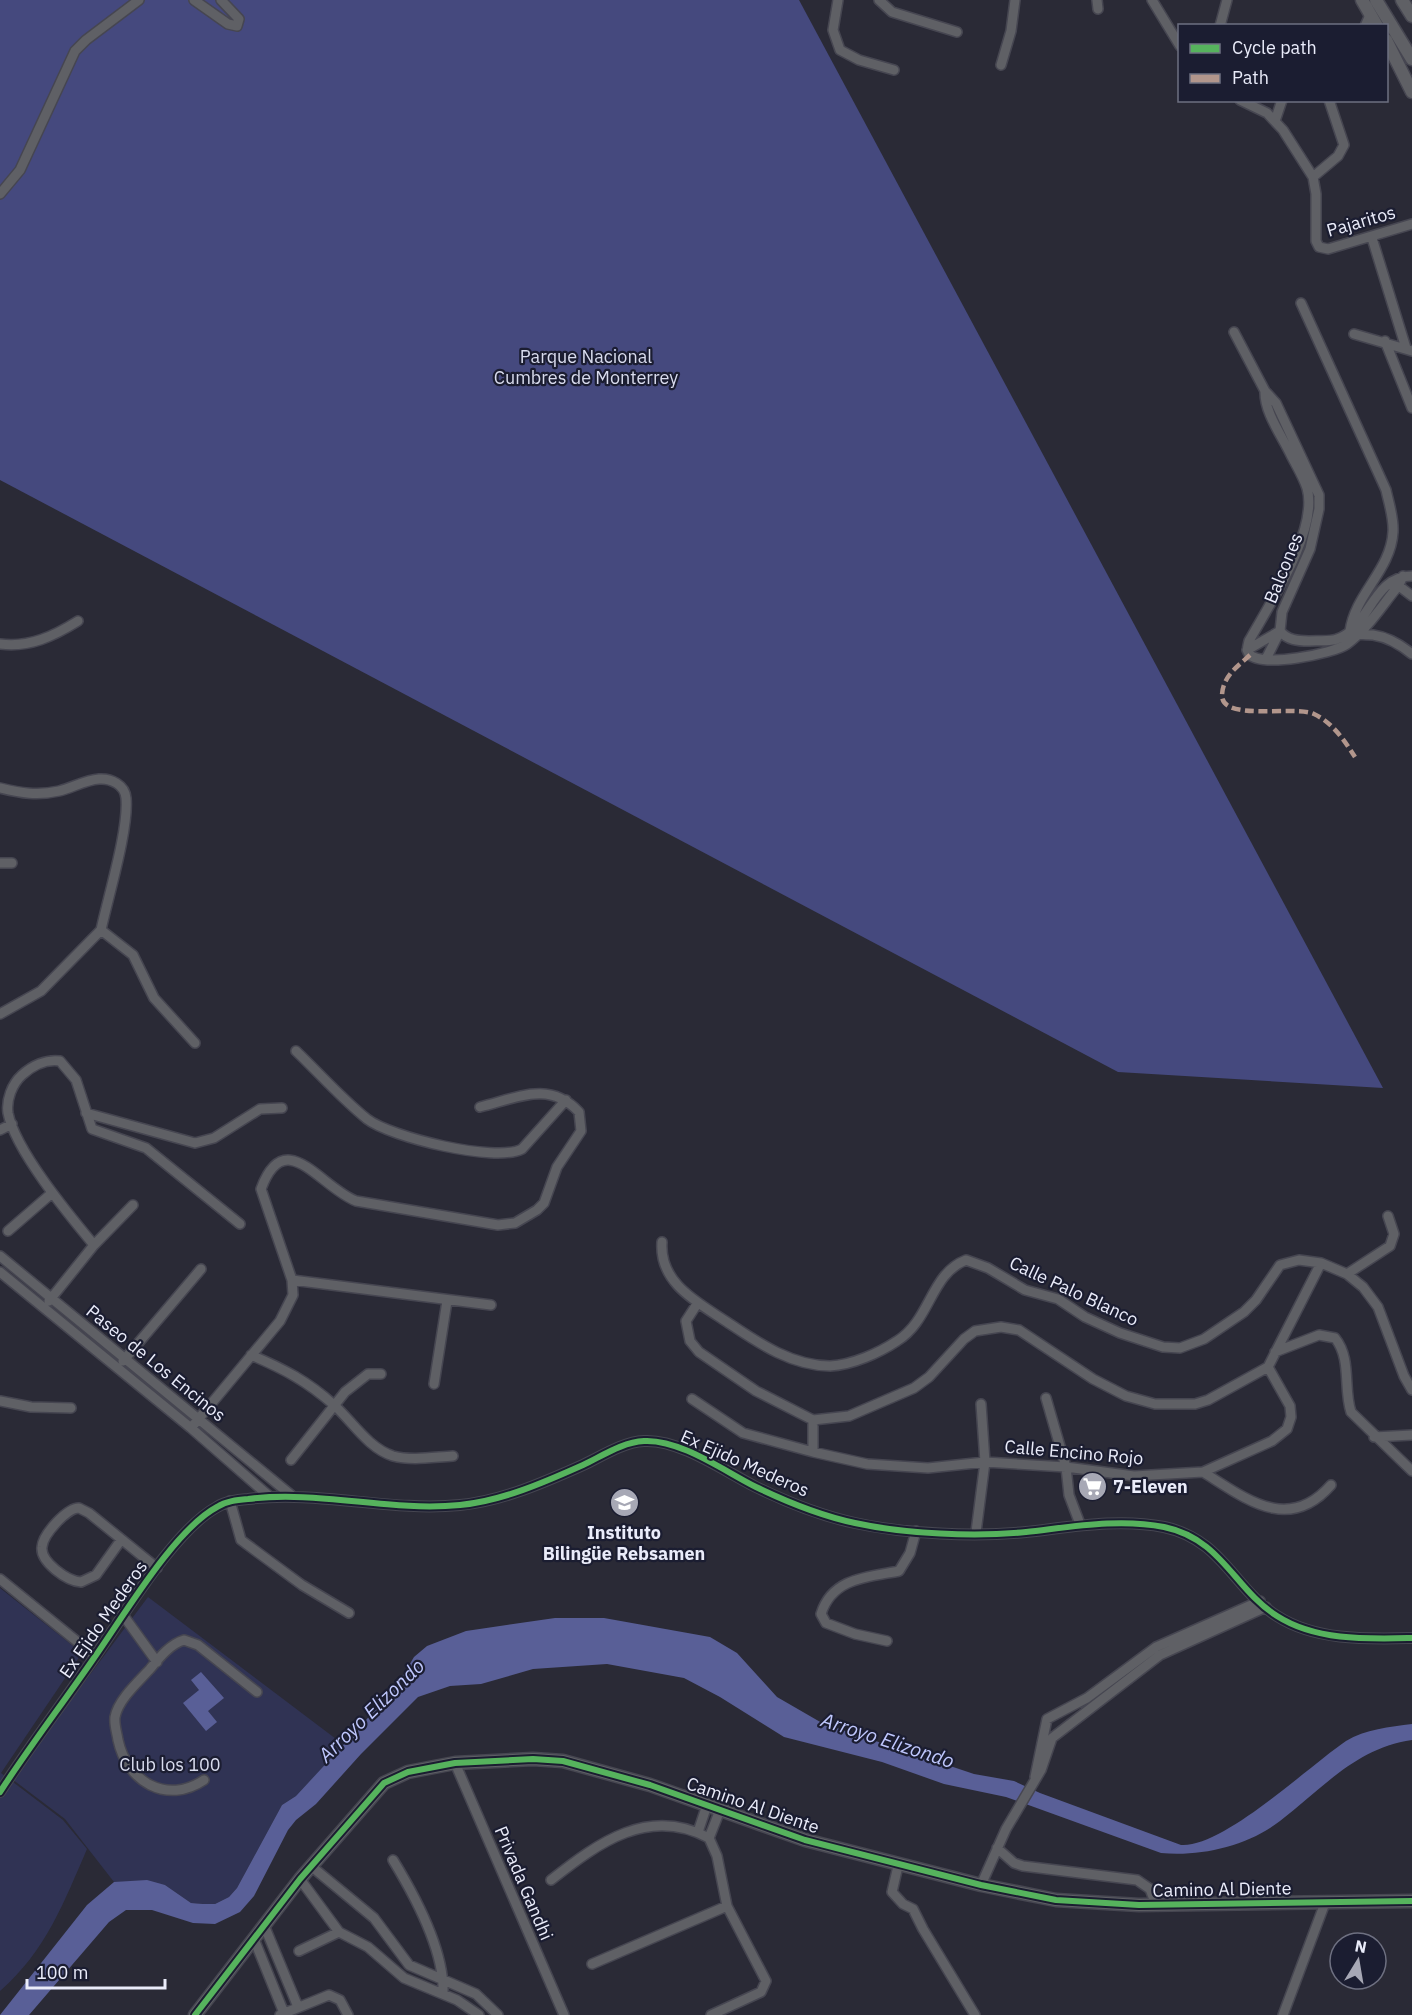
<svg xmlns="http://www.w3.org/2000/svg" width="1412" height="2015" font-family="'IBM Plex Sans',sans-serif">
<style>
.green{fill:#303354}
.forest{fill:#45497e}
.water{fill:#595f97}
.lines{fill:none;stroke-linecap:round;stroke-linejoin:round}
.minor-casing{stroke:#464651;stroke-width:12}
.tertiary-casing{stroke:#464651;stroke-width:15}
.minor{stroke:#5f6065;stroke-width:9}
.tertiary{stroke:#5f6065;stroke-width:12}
.quiet{stroke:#b2968c;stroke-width:4.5;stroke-dasharray:9 4.5;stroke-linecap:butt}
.cycleway-casing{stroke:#1b1d31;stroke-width:10}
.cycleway{stroke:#56b35d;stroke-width:6}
.labels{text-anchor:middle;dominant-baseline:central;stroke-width:4.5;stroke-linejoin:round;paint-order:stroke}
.street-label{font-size:18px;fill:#eaecfa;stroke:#1b1d31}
.park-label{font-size:18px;fill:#d9dcee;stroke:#1b1d31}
.poi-label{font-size:18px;font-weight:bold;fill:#eaecfa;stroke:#1b1d31;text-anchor:start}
.water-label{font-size:20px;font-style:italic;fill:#bfc7fd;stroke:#1b1d31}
</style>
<rect width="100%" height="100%" fill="#2a2a36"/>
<!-- green -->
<path class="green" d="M 0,1588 L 82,1653 L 1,1773 L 63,1820 L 87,1849 C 64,1902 46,1951 0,1991 Z
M 148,1597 L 344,1745 L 296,1796 L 282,1805 L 237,1888 L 229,1897 L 215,1904 L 203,1904 L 191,1903 L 165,1885 L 114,1882 L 65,1819 L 12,1779 Z"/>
<!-- forest -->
<path class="forest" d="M 0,0 L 799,0 L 1383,1088 L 1118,1072 L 0,480 Z"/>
<!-- water -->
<path class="water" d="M 555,1618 L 604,1618 L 710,1637 L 737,1653 L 777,1697 L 822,1723 L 974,1774 L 1014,1781 L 1040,1793 L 1181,1845 C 1223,1848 1309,1766 1346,1741 C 1365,1729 1390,1727 1412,1724 L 1412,1740 C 1356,1748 1323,1788 1280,1821 C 1248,1846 1200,1857 1161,1853 L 1006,1797 L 944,1784 L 882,1762 L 784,1737 L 720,1697 L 684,1678 L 607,1664 L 533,1669 L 481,1684 L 450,1686 L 418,1697 L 361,1754 L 316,1804 L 296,1820 L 288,1830 L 254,1896 L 240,1912 L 215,1924 L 193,1923 L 152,1910 L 126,1910 L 109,1922 L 29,2015 L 0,2015 L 87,1905 L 114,1882 L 147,1880 L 165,1885 L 191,1903 L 203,1904 L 215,1904 L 229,1897 L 237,1888 L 282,1805 L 296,1796 L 346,1742 L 396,1687 L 414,1657 L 427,1646 L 466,1631 Z
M 201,1672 L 224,1698 L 208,1711 L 217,1722 L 206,1731 L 183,1703 L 199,1690 L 191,1680 Z"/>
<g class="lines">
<defs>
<path id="minor" d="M 194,0 L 228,24 L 237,26 L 239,19 L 221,0
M 838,0 L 833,30 L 840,50 L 859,60 L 894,70
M 879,0 L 892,12 L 957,32
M 1097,0 L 1098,9
M 1152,0 L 1180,46
M 1220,26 L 1227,0
M 1365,26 L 1370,15
M 1001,65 L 1011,31 L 1015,0
M 1240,100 L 1267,113 L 1283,130 L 1313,177 L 1316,194 L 1316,241 L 1319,247 L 1328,249 L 1412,224
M 1275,121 L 1282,100
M 1313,177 L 1338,156 L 1344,145 L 1329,100
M 0,194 L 20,170 L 75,51 L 86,40 L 139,0
M 1372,238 L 1406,348
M 1301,303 L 1386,490 C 1389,504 1394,518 1393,532 C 1391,570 1355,594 1350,631 C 1358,636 1364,634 1373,635 C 1387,637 1401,645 1412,654
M 1234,332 L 1265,391 L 1276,403 L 1319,495 L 1319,509 L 1310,549 L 1282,612 L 1280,631 L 1266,659
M 1354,334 L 1412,351
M 1385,341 L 1412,408
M 1265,391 C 1264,412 1282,436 1291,455 C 1296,465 1303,476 1307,488 C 1319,530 1269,605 1249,641 C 1248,646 1246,650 1249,654 C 1261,668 1333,654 1347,644 C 1367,630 1383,604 1399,585 L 1403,576
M 1395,583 L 1412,596
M 0,644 C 29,648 54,636 78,621
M 1247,650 L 1280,631 C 1287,640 1298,641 1309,641 C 1318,640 1329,642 1337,639 C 1369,629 1372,576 1412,576
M 0,788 C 21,793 37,796 59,791 C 72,788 85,780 99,779 C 111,778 125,785 126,798 C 129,829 108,897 101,930
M 0,863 L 12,863
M 101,930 L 133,955 L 154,998 L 195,1043
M 0,1014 L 41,991 L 101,930
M 296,1051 C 319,1073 342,1099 367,1119 C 390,1137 496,1163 522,1149 L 566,1100
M 86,1113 L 195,1143 L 214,1138 L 260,1109 L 282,1108
M 0,1130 L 12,1124
M 8,1231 L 52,1193
M 662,1242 C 659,1283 697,1302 727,1322 C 757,1342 791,1366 830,1366 C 852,1365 879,1353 897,1341 C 931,1320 930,1274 966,1260 L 988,1268 L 1025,1290 L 1058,1299 L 1085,1317 L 1120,1333 L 1163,1347 L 1180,1348 L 1204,1339 L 1244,1312 L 1256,1300 L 1280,1265 L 1299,1260 L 1321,1263 L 1347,1274 L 1363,1287 L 1378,1307 L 1404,1376 L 1412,1390
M 94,1245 C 69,1215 15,1150 8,1113 C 6,1100 12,1084 22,1075 C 32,1066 46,1059 60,1061 L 76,1080 L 92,1129 L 146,1148 L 240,1224
M 0,1256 L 291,1495
M 0,1272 L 191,1428 L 269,1496
M 1347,1274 L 1390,1246 L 1394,1234 L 1388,1216
M 292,1280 L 491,1305
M 49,1301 L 94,1245 L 133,1205
M 697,1304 L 686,1321 L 690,1341 L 699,1352 L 756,1391 L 813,1420 L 849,1416 L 914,1388 L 929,1377 L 964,1339 L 975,1331 L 1001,1327 L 1019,1330 L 1093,1379 L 1126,1396 L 1155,1404 L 1195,1404 L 1208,1400 L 1268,1367 L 1321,1263
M 1275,1352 L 1319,1335 L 1335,1338 C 1352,1359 1343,1388 1351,1412 L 1412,1471
M 251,1355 C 284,1369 307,1381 334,1405 C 352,1421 368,1448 393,1456 C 412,1461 434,1457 453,1456
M 123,1361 L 201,1269
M 434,1384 L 447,1301
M 1046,1398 L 1066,1467 L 1069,1495 L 1080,1524
M 692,1399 L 743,1433 L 813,1452 L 867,1464 L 928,1468 L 985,1462 L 1066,1467 L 1134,1476 L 1203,1472 L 1272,1441 L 1287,1429 L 1291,1417 L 1290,1406 L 1268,1367
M 0,1401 L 31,1407 L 71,1408
M 191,1428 L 280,1321 L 293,1295 L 292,1280 L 261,1189 C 285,1124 320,1187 356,1201 L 498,1225 L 515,1223 L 537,1210 L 544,1203 L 557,1167 L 581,1131 L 579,1112 C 549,1080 517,1098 480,1107
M 1374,1437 L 1412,1435
M 813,1452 L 813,1420
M 291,1460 L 345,1392 L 368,1374 L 381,1374
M 1203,1472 C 1245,1498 1288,1534 1331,1485
M 230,1501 L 241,1540 L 302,1585 L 349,1613
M 976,1532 L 985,1462 L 981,1404
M 121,1540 L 96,1575 L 81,1582 C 67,1581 40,1562 42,1547 C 43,1534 67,1508 79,1508 L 89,1513 L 157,1568
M 0,1579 L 95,1656
M 123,1615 L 157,1662
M 887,1641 L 855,1634 L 826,1623 L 821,1614 C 832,1578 867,1577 899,1571 L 910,1553 L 916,1531
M 455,1763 L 564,2015
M 1035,1777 L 1047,1719 L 1087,1698 L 1156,1647 L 1260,1601
M 204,1780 C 167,1805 127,1782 118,1740 C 117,1733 114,1725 115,1717 C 118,1700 138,1682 150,1669 C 159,1658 170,1644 184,1640 L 198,1645 L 257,1692
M 0,1792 C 30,1746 63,1703 94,1658 C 123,1617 174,1530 217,1507 C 226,1501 237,1500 248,1499 C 319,1490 389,1512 460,1505 C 502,1501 545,1482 583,1465 C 602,1456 623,1442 644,1441 C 680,1439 724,1471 756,1487 C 787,1502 822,1516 855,1523 C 905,1534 975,1537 1026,1532 C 1071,1527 1119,1518 1164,1527 C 1222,1539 1234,1589 1277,1616 C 1316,1641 1367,1639 1412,1638
M 698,1832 L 707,1805
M 709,1838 L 717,1856 L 727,1906 L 766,1981 L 761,1992 L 711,2015
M 709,1838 L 720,1810
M 997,1848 L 1014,1863 L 1023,1866 L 1137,1880 L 1150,1889 L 1156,1905
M 393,1860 C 415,1896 445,1951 443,1994
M 311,1866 L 374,1918 L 409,1965 L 476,1994 L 498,2015
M 898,1866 L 892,1892 L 903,1904 L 913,1909 L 923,1929 L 975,2015
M 300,1879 L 339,1932 L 368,1947 L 404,1978 L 457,2000 L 479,2015
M 551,1880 C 599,1842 649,1806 709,1838
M 981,1885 L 1006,1829 L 1041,1770 L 1052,1738 L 1160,1655 L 1266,1607
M 264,1925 L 298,2007
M 254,1939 L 284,2013
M 299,1951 L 339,1932
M 592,1964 L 727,1906
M 280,2015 L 329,1995 L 340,2000 L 348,2015
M 1283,2015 L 1325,1903"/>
<path id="tertiary" d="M 1362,0 L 1377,26
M 1376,0 L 1412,59
M 1402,0 L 1412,16
M 1386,40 L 1412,92
M 195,2015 L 300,1879 L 384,1783 L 408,1772 L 455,1763 L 533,1759 L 563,1761 L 650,1785 L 805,1840 L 981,1885 L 1056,1900 L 1139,1905 L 1412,1901"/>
</defs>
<!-- minor casing -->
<use href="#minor" class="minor-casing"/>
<!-- tertiary casing -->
<use href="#tertiary" class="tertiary-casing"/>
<!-- minor -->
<use href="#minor" class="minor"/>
<!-- tertiary -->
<use href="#tertiary" class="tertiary"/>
<!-- quiet -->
<path class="quiet" d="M 1250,655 C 1237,667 1223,676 1222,695 C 1221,722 1295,705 1314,714 C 1333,723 1344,740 1355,757"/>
<defs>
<path id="cycleway" d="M 0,1792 C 30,1746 63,1703 94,1658 C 123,1617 174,1530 217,1507 C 226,1501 237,1500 248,1499 C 319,1490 389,1512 460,1505 C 502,1501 545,1482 583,1465 C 602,1456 623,1442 644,1441 C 680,1439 724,1471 756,1487 C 787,1502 822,1516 855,1523 C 905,1534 975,1537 1026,1532 C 1071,1527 1119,1518 1164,1527 C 1222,1539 1234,1589 1277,1616 C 1316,1641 1367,1639 1412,1638
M 195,2015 L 300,1879 L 384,1783 L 408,1772 L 455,1763 L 533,1759 L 563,1761 L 650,1785 L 805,1840 L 981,1885 L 1056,1900 L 1139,1905 L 1412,1901"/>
</defs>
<!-- cycleway casing -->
<use href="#cycleway" class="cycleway-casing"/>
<!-- cycleway -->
<use href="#cycleway" class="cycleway"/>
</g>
<!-- icons -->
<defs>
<symbol id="supermarket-disc" viewBox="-11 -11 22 22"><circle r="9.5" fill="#a7a8b5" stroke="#1b1d31"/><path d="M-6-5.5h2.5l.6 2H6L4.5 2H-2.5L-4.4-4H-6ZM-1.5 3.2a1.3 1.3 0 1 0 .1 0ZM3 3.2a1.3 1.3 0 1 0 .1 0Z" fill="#fff"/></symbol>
<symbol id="school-disc" viewBox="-11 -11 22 22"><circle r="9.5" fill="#a7a8b5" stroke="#1b1d31"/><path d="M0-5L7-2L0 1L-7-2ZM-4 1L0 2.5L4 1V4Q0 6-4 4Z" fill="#fff"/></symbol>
</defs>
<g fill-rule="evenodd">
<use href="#supermarket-disc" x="1076" y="1470" width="33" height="33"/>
<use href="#school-disc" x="608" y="1486" width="33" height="33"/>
</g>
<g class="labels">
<!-- street labels -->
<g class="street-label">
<text transform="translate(1361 221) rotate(-16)">Pajaritos</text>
<text transform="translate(1283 568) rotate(-68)">Balcones</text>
<text transform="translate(1074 1291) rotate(25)">Calle Palo Blanco</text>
<text transform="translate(156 1363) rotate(39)">Paseo de Los Encinos</text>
<text transform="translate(1074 1452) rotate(5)">Calle Encino Rojo</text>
<text transform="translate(745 1463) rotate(24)">Ex Ejido Mederos</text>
<text transform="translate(103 1619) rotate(-55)">Ex Ejido Mederos</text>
<text transform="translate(753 1805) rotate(19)">Camino Al Diente</text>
<text transform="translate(524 1883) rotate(67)">Privada Gandhi</text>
<text transform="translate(1222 1889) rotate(-1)">Camino Al Diente</text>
</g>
<!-- park labels -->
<g class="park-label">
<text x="586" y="356">Parque Nacional<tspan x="586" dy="21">Cumbres de Monterrey</tspan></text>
<text x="170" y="1764">Club los 100</text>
</g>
<!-- poi labels -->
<g class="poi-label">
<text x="1113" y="1486">7-Eleven</text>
<text x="624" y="1532" text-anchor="middle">Instituto<tspan x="624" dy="21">Bilingüe Rebsamen</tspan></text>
</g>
<!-- water labels -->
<g class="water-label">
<text transform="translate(371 1710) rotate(-44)">Arroyo Elizondo</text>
<text transform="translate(888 1740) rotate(18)">Arroyo Elizondo</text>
</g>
</g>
<!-- legend -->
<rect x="1178" y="24" width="210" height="78" fill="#1b1d31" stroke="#6e7081" stroke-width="1.5"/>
<rect x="1190" y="44" width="30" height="9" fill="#56b35d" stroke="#6e7081" stroke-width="1.5"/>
<text x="1232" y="54" font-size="18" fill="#eaecfa">Cycle path</text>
<rect x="1190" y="74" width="30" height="9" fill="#b2968c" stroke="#6e7081" stroke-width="1.5"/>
<text x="1232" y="84" font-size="18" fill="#eaecfa">Path</text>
<!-- north arrow -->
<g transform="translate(1358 1961) rotate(11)"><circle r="28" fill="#1b1d31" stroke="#6e7081" stroke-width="1.5"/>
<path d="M0-4.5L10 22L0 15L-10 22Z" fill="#a7a8b5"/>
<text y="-9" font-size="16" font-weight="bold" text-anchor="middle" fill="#eaecfa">N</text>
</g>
<!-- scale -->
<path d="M27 1979v9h138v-9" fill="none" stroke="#eaecfa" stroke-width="3"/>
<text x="36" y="1979" font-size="18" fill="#eaecfa" stroke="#1b1d31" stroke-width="4.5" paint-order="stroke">100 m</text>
</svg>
